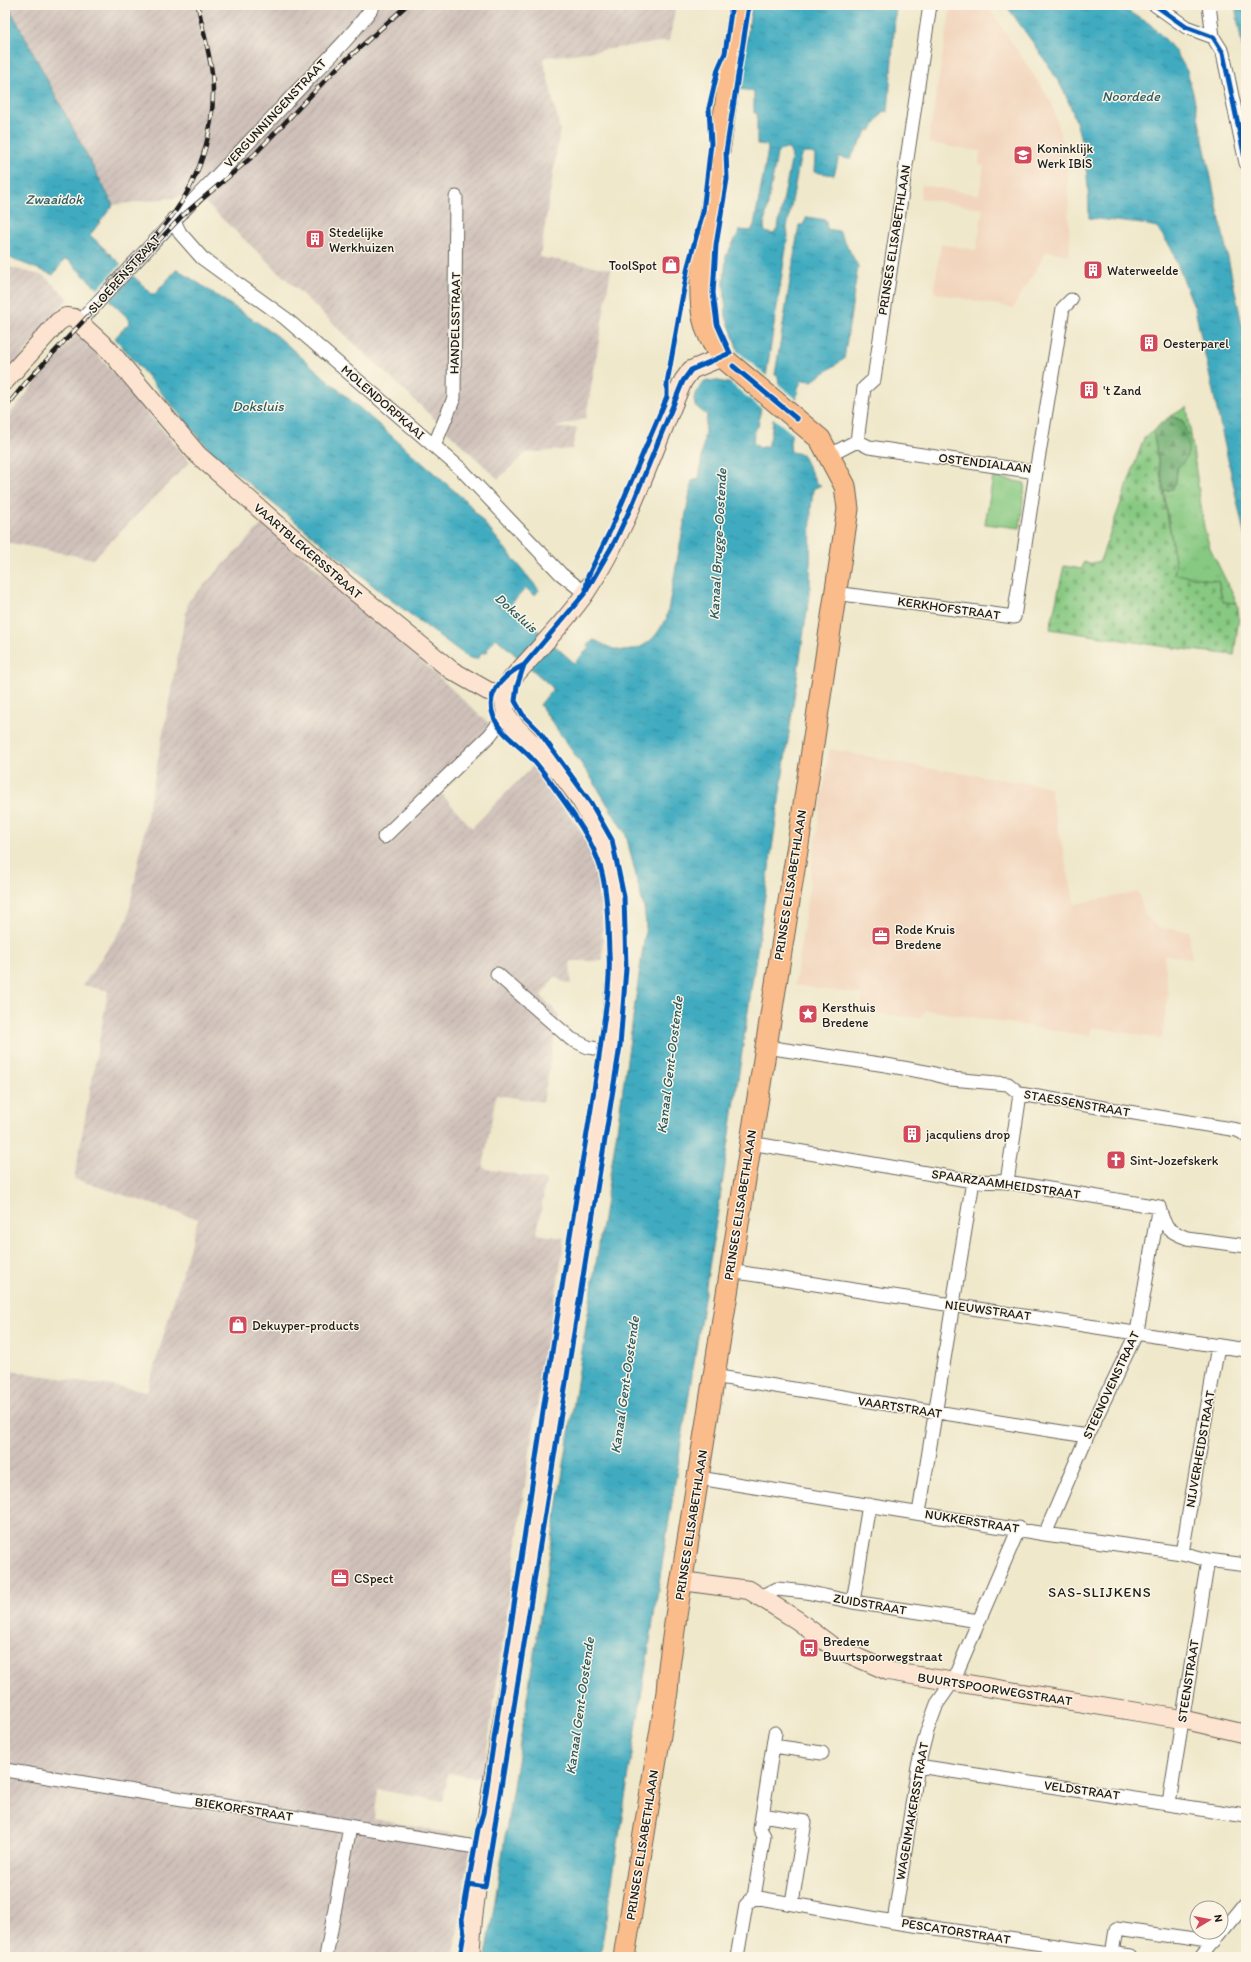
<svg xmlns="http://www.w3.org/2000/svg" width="1251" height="1962" font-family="Itim,sans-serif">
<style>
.built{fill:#f2d5bd}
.industrial{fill:url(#industrial-furrows)}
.grass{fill:url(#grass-tufts);stroke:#52724f}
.forest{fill:url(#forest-firs);stroke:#446446}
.cemetery{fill:url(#cemetery-stones);stroke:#52724f}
.garden{fill:#87c982;stroke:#52724f}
.water{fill:url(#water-ripples);stroke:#2e646e;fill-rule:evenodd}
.pier{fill:#efe8cb}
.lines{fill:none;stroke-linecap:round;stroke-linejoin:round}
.street-casing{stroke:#666359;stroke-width:15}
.secondary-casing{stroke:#666359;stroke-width:20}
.primary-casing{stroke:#666359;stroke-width:23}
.street{stroke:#fff;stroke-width:13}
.secondary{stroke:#fde4d0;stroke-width:18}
.primary{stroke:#f9bc8a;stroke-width:21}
.rail-casing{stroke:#1c1c1c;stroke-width:4.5}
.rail{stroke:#fcf5e5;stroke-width:3;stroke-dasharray:9;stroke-linecap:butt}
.cycleway-casing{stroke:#fcf5e5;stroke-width:8}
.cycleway{stroke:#0057b8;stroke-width:5}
.labels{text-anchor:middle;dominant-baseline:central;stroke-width:3;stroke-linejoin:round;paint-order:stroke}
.street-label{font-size:13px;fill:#1c1c1c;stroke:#fcf5e5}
.poi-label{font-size:13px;fill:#1c1c1c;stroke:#fcf5e5;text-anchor:start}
.water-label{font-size:14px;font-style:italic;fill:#2d5c66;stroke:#fcf5e5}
.neighbourhood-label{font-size:14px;letter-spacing:1px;fill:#1c1c1c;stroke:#fcf5e5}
</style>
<defs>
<pattern id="industrial-furrows" width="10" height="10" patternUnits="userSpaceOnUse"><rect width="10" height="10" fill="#cfc1ba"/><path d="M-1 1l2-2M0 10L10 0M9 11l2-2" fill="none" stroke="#b1a59f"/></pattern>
<pattern id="grass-tufts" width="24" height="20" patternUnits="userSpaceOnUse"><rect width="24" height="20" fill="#87c982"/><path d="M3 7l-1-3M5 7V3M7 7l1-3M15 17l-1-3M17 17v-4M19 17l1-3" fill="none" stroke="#74ac70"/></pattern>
<pattern id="forest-firs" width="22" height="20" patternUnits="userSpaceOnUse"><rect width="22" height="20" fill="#6dad70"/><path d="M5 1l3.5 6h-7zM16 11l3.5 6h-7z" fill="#598c5b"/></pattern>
<pattern id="cemetery-stones" width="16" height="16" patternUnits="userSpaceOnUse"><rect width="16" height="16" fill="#87c982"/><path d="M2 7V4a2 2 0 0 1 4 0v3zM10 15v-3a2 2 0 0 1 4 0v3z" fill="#74ac70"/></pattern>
<pattern id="water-ripples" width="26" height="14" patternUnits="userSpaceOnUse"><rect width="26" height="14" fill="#41abc0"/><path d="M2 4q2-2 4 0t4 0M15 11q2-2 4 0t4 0" fill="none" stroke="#368a9b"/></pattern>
</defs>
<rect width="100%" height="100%" fill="#fcf5e5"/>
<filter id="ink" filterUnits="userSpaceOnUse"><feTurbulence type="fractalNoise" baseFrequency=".025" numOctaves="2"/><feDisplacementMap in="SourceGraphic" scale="8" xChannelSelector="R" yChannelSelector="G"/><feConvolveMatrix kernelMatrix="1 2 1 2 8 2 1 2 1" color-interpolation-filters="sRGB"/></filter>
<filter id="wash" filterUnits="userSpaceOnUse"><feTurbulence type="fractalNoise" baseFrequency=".012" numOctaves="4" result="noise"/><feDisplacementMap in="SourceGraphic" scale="16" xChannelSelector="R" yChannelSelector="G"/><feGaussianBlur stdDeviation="0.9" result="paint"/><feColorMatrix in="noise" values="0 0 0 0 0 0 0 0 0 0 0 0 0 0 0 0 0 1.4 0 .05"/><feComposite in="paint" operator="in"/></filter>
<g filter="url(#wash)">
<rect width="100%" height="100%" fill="#efe8cb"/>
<!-- built -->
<path class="built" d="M 951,5 L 987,5 L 1052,103 L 1067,158 L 1070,255 L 1047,251 L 1013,308 L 935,293 L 934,289 L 941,244 L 976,250 L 983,209 L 920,198 L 922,185 L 979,195 L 984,166 L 979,164 L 980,151 L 928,143 Z
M 829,749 L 922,767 L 1049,787 L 1075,904 L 1139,892 L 1144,914 L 1159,928 L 1189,931 L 1192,959 L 1164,955 L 1168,995 L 1162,1039 L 1092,1027 L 1091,1036 L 926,1010 L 920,1018 L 873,1013 L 861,1011 L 863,995 L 795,985 Z"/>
<!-- industrial -->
<path class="industrial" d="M 8,5 L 676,5 L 669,41 L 543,58 L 560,130 L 540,257 L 611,269 L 586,418 L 555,428 L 577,428 L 572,449 L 526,453 L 498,479 L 197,195 L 113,205 Z
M 5,266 L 44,276 L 68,298 L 5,377 Z
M 78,332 L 190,462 L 93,559 L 5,542 L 5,420 Z
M 263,523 L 385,627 L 500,734 L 441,793 L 472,828 L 533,766 L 578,827 L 589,845 L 598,871 L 602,913 L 603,961 L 570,961 L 571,984 L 563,982 L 555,977 L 541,996 L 559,1015 L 543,1102 L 496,1095 L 483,1168 L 546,1180 L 537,1234 L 565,1238 L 530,1450 L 483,1778 L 448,1773 L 443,1801 L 378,1790 L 374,1819 L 472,1837 L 454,1957 L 5,1957 L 5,1370 L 147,1391 L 198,1219 L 74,1179 L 108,991 L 83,985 L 127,921 L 188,602 Z"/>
<!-- grass -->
<path class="grass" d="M 1187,407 L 1204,527 L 1210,548 L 1237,603 L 1223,602 L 1218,581 L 1174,574 L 1176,566 L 1164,491 L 1173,489 L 1176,481 L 1183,421 L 1171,416 Z"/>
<!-- forest -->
<path class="forest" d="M 1171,416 L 1183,421 C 1189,438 1194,457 1177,468 L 1176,482 L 1173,489 L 1164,491 L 1153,432 L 1162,422 Z"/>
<!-- cemetery -->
<path class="cemetery" d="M 1153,432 L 1176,566 L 1174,574 L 1218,581 L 1223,602 L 1237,603 L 1239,616 L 1234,655 L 1174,648 L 1050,629 L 1064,566 L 1082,569 L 1084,562 L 1089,564 L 1100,561 L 1144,438 Z"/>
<!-- garden -->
<path class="garden" d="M 993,477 L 1025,483 L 1020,528 L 985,524 Z"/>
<!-- water -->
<path class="water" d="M 5,5 L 8,5 L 113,205 L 90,235 L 152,294 L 155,294 L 177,269 L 276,335 L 467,502 L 539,590 L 534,596 L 526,588 L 510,605 L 574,663 L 589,648 L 587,645 L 594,640 C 601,643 609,648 617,650 C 639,654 657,639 664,621 L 666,621 L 692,481 L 699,479 L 707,415 L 695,406 L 694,398 L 702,383 C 714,378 721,382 733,384 L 738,350 L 726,316 L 724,283 L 726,256 L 740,230 L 751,231 L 754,225 L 768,150 L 767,145 L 757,144 L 757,113 L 754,113 L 754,91 L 739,89 L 752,5 L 896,5 L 888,112 L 883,111 L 871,131 L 868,130 L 850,159 L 839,157 L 834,175 L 814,172 L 815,156 L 812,153 L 804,153 L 800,158 L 787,228 L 788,236 L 758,427 L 755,429 L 753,443 L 760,448 L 767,446 L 770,440 L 779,384 L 778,376 L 775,375 L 799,225 L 803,225 L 807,217 L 826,220 L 827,229 L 839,231 L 858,266 L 844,359 L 812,381 L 802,380 L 798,388 L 790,444 L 791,452 L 802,454 L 817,484 L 821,485 L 813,489 L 811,509 L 810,590 L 728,1147 L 600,1957 L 486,1957 L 616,1137 L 644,941 L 646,924 L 644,908 L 626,835 L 594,782 L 540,705 L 552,690 L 552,687 L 496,638 L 487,649 L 488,651 L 485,654 L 483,652 L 477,659 L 469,658 L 387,597 L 212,453 L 115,338 L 130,322 L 129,319 L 68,260 L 64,260 L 53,275 L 5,256 ZM 782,149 L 789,149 L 792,156 L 778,227 L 774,234 L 765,232 L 764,226 L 777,154 Z
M 1006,5 L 1117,5 L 1150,24 L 1164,38 L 1176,52 L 1187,71 L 1193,93 L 1246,343 L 1246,542 L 1195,309 L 1171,248 L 1157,227 L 1142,224 L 1089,218 C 1089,174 1083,128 1062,88 C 1046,59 1025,32 1006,5 Z
M 1235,5 L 1246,5 L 1246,68 Z"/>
<!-- pier -->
<path class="pier" d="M 122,263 L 134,274 L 109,301 L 97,290 Z
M 736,350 L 767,376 L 762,409 L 730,383 L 731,382 Z
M 777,383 L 799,401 L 794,435 L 772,417 Z"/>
</g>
<g filter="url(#ink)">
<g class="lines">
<defs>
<path id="street" d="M 1155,5 L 1186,27 L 1213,37
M 1209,5 L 1213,37 L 1223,53 L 1246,163
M 173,219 L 180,233 L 202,258 L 285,318 L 462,470 L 561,574 L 585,593
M 79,323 C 145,249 215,179 283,106 C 313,73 348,42 374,5
M 857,441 L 869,447 L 1036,472 L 1063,308 L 1071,300
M 434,446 L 454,398 L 456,197
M 830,455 L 857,441 L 864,388 L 874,379 L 930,5
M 835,593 L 1014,617 L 1036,472
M 384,837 L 490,735 L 506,714
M 497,974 L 571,1039 L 588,1047 L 607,1051
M 766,1047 L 886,1065 L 931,1073 L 951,1079 L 1008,1084 L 1020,1094 L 1237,1130 L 1243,1133 L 1246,1136
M 750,1143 L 973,1181 L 1007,1182 L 1159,1207 C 1164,1227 1168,1231 1187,1238 L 1246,1246
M 1007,1182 L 1020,1094
M 730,1271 L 1246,1350
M 713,1376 L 1087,1436
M 699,1478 L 1045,1534 L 1182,1553 L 1208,1560 L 1246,1565
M 919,1513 L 973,1181
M 1045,1534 L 1087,1436 L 1137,1332 L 1158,1211
M 1182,1553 L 1218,1346
M 763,1596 L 777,1589 L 806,1592 L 853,1602 L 979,1621
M 853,1602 L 869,1505
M 775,1733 L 760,1829 L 764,1836 L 754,1897 L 894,1922 L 1130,1957
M 773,1746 L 822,1753
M 918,1766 L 1246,1816
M 5,1770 L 482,1848
M 1169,1803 L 1208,1560
M 762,1815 L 805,1822 L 792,1903
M 894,1922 L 918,1766 L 927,1731 L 937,1704 L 953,1681 L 1019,1528
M 1112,1955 L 1116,1929 L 1215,1943
M 326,1957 L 350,1827
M 737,1957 L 746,1905 L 754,1897
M 1202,1957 L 1246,1903"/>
<path id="secondary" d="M 5,381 L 58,322 L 66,317 L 74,318 L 109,350 L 198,455 L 348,586 L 451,670 L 488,691 L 503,694
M 682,1581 L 749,1590 L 797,1620 L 833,1647 L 888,1671 L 1181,1719 L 1246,1734
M 470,1957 L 473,1918 L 482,1848 L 549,1430 L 563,1327 L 607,1051 L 617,965 L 615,888 L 606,849 L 598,830 L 580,799 L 560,772 L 514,725 L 506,714 L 503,694 L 509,682 C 534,653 565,623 586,592 C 629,527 652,452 683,381 L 691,370 L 722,357"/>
<path id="primary" d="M 624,1957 L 667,1692 L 669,1667 L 676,1616 L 799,838 L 848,509 L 845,486 L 820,439 L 722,357 C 702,331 700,309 701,278 L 740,5"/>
</defs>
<!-- street casing -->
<use href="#street" class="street-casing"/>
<!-- secondary casing -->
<use href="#secondary" class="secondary-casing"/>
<!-- primary casing -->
<use href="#primary" class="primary-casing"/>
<!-- street -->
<use href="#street" class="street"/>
<!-- secondary -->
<use href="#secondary" class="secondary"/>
<!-- primary -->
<use href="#primary" class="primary"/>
<defs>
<path id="rail" d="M 109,285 C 130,262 153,241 172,216 C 202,176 217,123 212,73 C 209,50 202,28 198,5
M 11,401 L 28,380 L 182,216 L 253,156 L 336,69 L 407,5
M 5,409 L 14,397"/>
</defs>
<!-- rail casing -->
<use href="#rail" class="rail-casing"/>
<!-- rail -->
<use href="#rail" class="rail"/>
<defs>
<path id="cycleway" d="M 1155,5 L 1186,27 L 1213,37 L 1223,53 L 1246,163
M 733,366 L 797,419
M 586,589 L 588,576 L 610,531 L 667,397 L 667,383 L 688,266 L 703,212 L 711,144 L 709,108 L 718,69 L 725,53 L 732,5
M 468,1884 L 485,1887 L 620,1046 L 626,968 L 624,897 L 612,840 L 591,803 L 538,730 L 523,715 L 515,701 L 517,686 L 524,665 L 585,593 L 615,541 L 633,503 L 683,381 L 691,370 L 730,353 L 717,324 L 713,293 L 716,245 L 727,179 L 726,152 L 749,5
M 460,1957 L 464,1933 L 462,1919 L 478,1829 L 483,1813 C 512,1622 539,1432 569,1242 C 579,1178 591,1114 600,1050 C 604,1018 611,985 609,953 C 608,926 608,895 601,869 C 592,839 574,815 556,790 C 549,780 542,770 534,761 C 520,744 497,734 492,711 C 487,690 507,673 524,665"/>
</defs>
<!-- cycleway casing -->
<use href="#cycleway" class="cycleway-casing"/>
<!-- cycleway -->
<use href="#cycleway" class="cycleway"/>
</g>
</g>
<!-- icons -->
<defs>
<symbol id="school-square" viewBox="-11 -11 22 22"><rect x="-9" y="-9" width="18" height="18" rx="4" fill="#d1495b" stroke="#fcf5e5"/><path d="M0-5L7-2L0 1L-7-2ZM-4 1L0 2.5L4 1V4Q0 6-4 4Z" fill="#fff"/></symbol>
<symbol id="building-square" viewBox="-11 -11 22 22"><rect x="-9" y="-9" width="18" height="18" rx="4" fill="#d1495b" stroke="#fcf5e5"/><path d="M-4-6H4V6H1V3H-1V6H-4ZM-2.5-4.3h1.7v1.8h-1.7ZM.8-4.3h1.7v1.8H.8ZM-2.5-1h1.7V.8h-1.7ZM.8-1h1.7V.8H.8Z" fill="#fff"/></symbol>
<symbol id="shop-square" viewBox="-11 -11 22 22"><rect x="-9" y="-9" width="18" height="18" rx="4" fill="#d1495b" stroke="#fcf5e5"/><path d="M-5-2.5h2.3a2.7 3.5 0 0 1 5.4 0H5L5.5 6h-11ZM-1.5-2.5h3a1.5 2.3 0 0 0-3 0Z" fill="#fff"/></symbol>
<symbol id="office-square" viewBox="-11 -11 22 22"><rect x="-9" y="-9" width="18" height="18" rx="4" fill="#d1495b" stroke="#fcf5e5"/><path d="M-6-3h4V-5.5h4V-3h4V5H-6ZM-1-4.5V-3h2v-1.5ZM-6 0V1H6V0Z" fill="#fff"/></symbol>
<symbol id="sight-square" viewBox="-11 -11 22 22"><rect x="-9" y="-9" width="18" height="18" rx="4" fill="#d1495b" stroke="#fcf5e5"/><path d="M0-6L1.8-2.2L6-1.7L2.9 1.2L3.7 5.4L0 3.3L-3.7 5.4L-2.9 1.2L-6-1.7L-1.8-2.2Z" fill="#fff"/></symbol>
<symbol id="church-square" viewBox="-11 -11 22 22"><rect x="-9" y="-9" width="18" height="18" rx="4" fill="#d1495b" stroke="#fcf5e5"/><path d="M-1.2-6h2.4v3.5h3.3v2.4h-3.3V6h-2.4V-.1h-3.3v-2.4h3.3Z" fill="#fff"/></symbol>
<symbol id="bus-square" viewBox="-11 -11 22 22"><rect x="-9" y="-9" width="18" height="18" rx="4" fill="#d1495b" stroke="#fcf5e5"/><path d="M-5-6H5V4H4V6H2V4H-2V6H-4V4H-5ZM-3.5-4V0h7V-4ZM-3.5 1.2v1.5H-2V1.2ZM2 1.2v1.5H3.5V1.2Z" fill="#fff"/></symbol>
</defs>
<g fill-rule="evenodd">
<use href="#school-square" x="1012" y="144" width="22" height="22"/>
<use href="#building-square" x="304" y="228" width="22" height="22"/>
<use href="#shop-square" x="660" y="254" width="22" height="22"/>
<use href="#building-square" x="1082" y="259" width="22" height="22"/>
<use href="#building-square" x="1138" y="332" width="22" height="22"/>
<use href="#building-square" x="1078" y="379" width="22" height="22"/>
<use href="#office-square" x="870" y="925" width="22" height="22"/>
<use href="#sight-square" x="797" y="1003" width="22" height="22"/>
<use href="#building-square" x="901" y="1123" width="22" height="22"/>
<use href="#church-square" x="1105" y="1149" width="22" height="22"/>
<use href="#shop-square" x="227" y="1314" width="22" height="22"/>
<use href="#office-square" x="329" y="1567" width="22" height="22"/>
<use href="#bus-square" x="798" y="1637" width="22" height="22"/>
</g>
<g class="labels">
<!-- street labels -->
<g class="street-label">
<text transform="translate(275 113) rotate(-47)">VERGUNNINGENSTRAAT</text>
<text transform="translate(894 240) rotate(-81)">PRINSES ELISABETHLAAN</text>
<text transform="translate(124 274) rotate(-48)">SLOEPENSTRAAT</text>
<text transform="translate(455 323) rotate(-89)">HANDELSSTRAAT</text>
<text transform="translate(383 402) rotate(41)">MOLENDORPKAAI</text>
<text transform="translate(985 463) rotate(7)">OSTENDIALAAN</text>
<text transform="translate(308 551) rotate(41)">VAARTBLEKERSSTRAAT</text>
<text transform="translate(949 608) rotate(8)">KERKHOFSTRAAT</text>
<text transform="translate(790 885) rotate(-81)">PRINSES ELISABETHLAAN</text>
<text transform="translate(1077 1103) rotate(10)">STAESSENSTRAAT</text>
<text transform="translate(1006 1184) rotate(8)">SPAARZAAMHEIDSTRAAT</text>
<text transform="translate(740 1205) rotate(-81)">PRINSES ELISABETHLAAN</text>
<text transform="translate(988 1310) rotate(8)">NIEUWSTRAAT</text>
<text transform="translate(1111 1385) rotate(-65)">STEENOVENSTRAAT</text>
<text transform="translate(900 1407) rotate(9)">VAARTSTRAAT</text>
<text transform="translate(1200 1449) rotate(-80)">NIJVERHEIDSTRAAT</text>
<text transform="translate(972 1521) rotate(9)">NUKKERSTRAAT</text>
<text transform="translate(691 1525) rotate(-81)">PRINSES ELISABETHLAAN</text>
<text transform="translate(870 1604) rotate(10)">ZUIDSTRAAT</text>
<text transform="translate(1188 1681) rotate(-81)">STEENSTRAAT</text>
<text transform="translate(995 1689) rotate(9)">BUURTSPOORWEGSTRAAT</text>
<text transform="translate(1082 1790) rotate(8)">VELDSTRAAT</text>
<text transform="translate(244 1809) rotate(9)">BIEKORFSTRAAT</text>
<text transform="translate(912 1811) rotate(-80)">WAGENMAKERSSTRAAT</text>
<text transform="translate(642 1845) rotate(-81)">PRINSES ELISABETHLAAN</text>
<text transform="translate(956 1931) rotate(9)">PESCATORSTRAAT</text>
</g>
<!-- poi labels -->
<g class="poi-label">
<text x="1037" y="148">Koninklijk<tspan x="1037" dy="15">Werk IBIS</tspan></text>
<text x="329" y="232">Stedelijke<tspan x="329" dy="15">Werkhuizen</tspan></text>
<text x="657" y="265" text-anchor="end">ToolSpot</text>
<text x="1107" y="270">Waterweelde</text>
<text x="1163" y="343">Oesterparel</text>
<text x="1103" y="390">'t Zand</text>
<text x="895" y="929">Rode Kruis<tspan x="895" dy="15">Bredene</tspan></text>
<text x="822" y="1007">Kersthuis<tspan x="822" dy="15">Bredene</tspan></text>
<text x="926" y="1134">jacquliens drop</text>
<text x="1130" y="1160">Sint-Jozefskerk</text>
<text x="252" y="1325">Dekuyper-products</text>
<text x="354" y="1578">CSpect</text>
<text x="823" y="1641">Bredene<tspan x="823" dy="15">Buurtspoorwegstraat</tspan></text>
</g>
<!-- water labels -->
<g class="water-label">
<text x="1131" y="96">Noordede</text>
<text x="54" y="199">Zwaaidok</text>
<text x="258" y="406">Doksluis</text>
<text transform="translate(718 544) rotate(-87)">Kanaal Brugge-Oostende</text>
<text transform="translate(516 613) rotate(42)">Doksluis</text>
<text transform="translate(670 1065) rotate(-83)">Kanaal Gent-Oostende</text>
<text transform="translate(625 1385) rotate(-82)">Kanaal Gent-Oostende</text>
<text transform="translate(580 1706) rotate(-82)">Kanaal Gent-Oostende</text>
</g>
<!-- neighbourhood labels -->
<g class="neighbourhood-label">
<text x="1100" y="1592">SAS-SLIJKENS</text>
</g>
</g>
<!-- margin -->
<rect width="1251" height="1962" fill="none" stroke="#fcf5e5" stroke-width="20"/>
<!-- north arrow -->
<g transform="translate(1209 1920) rotate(80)"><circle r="19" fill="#fcf5e5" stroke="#a29e95"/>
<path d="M0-3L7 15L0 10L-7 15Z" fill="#d1495b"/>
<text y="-6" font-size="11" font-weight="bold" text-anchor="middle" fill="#1c1c1c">N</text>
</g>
</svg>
